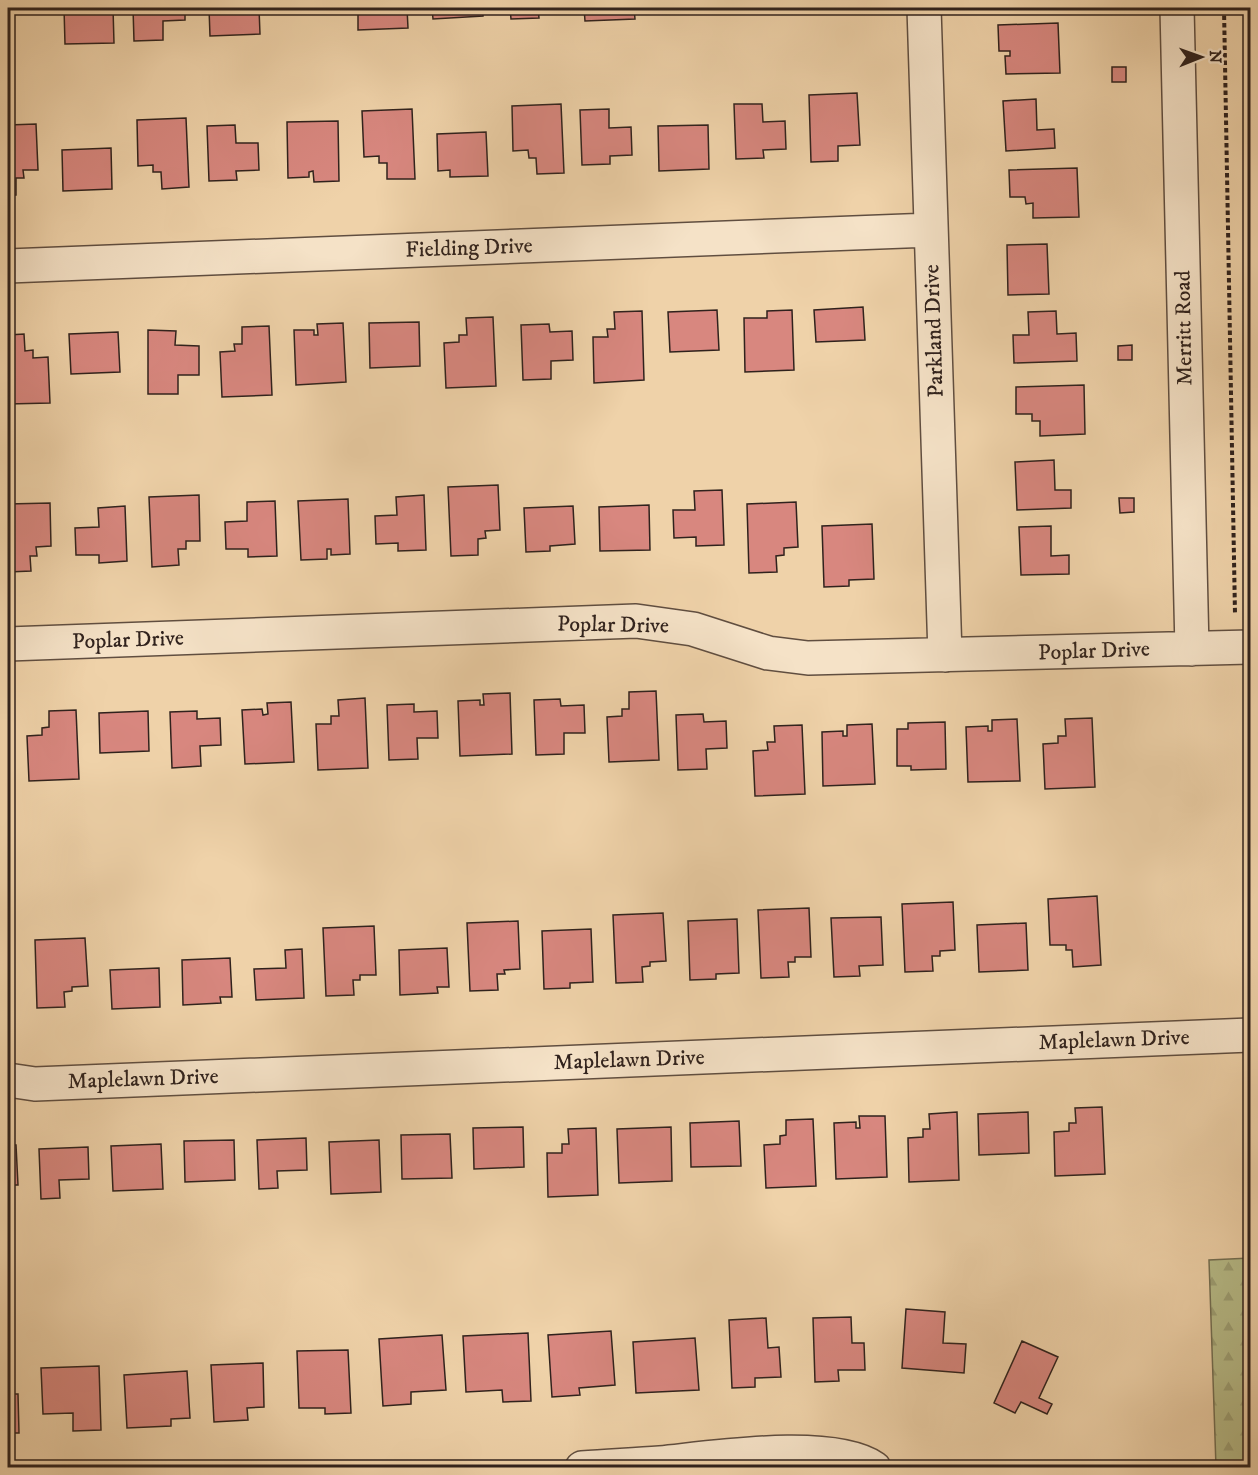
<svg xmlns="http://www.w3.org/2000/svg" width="1258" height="1475" font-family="'IM FELL DW Pica',serif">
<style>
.forest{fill:url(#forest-firs);stroke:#746f53;stroke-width:1.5}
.building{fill:#d8877f;stroke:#30221d;stroke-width:1.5}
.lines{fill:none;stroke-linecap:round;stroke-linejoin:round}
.minor-casing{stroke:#604e40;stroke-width:36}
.path{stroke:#30221d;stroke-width:4;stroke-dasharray:4.5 3;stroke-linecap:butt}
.minor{stroke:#f5e2c7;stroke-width:33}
.labels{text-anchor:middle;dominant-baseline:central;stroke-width:4.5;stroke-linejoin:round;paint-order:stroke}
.street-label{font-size:22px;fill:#30221d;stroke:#f5e2c7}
</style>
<defs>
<pattern id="forest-firs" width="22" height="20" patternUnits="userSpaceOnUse" patternTransform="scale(1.5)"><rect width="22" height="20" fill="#b7bc89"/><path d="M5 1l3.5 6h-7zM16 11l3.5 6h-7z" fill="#9ea176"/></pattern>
</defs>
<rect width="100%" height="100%" fill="#efd2a9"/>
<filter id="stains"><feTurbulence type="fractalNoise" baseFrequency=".00333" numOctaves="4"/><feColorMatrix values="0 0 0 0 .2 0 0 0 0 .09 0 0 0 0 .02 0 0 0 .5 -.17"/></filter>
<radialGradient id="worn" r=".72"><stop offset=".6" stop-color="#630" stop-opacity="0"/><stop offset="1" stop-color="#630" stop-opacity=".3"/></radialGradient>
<!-- forest -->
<path class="forest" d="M 1250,1258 L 1250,1467 L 1216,1467 L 1209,1260 Z"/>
<!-- building -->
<path class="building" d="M 64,8 L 113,8 L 114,43 L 65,44 Z
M 133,8 L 185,8 L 185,20 L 163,21 L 163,40 L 134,41 Z
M 209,8 L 259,8 L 260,34 L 210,36 Z
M 358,8 L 407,8 L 408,28 L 358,30 Z
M 432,8 L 483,8 L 483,16 L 433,19 Z
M 510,8 L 538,8 L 539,18 L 511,19 Z
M 584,8 L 634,8 L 635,19 L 585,21 Z
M 999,8 L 1022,8 L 1022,14 L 999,14 Z
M 1058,23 L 1060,73 L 1006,74 L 1005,56 L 1010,56 L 1010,51 L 999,51 L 998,25 Z
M 1112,67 L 1126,67 L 1126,82 L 1112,82 Z
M 857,93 L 860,145 L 838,146 L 838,161 L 811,162 L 809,95 Z
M 1036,99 L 1037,130 L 1054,129 L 1055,148 L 1006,151 L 1003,101 Z
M 561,104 L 564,173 L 537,174 L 536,158 L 529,158 L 528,150 L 513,151 L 512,106 Z
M 734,104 L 762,104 L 763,122 L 785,121 L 786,149 L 763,150 L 764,158 L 736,159 Z
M 412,109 L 415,179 L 387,179 L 387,163 L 379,163 L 379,156 L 364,157 L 362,111 Z
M 609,109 L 609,128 L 631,127 L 632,155 L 610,156 L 610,164 L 582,165 L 580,110 Z
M 186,118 L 189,187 L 162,189 L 161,172 L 153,172 L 153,165 L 138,166 L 137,120 Z
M 338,121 L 339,181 L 314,182 L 313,171 L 309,172 L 309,177 L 288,178 L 287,122 Z
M 36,124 L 38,170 L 23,170 L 24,178 L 16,178 L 16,195 L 8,195 L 8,125 Z
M 235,125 L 236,143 L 258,143 L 259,170 L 236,171 L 237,180 L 209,181 L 207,126 Z
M 708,125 L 709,169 L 659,171 L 658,126 Z
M 486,132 L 488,176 L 450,177 L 450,170 L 438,171 L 437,134 Z
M 111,148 L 112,189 L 63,191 L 62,150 Z
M 1077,168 L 1079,217 L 1033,218 L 1033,203 L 1026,204 L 1025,197 L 1010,197 L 1009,170 Z
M 1047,244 L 1049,294 L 1008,295 L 1007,245 Z
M 863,307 L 865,340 L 816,342 L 814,310 Z
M 717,310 L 719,350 L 670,352 L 668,312 Z
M 792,310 L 794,370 L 745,372 L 744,318 L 767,318 L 767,311 Z
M 642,311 L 644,380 L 594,383 L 593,337 L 608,337 L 607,329 L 615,329 L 614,312 Z
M 1056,311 L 1057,334 L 1076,333 L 1077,361 L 1014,363 L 1013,335 L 1029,335 L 1028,312 Z
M 493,317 L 496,386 L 446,388 L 444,343 L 459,342 L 459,335 L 467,335 L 466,318 Z
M 419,322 L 420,366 L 370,368 L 369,323 Z
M 343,323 L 346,382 L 296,385 L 294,330 L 314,330 L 314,335 L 318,335 L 317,324 Z
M 549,324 L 550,332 L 572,331 L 573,360 L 551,361 L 551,379 L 523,380 L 521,325 Z
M 269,326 L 272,395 L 222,397 L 220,352 L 235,351 L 234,344 L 242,344 L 242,327 Z
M 148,330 L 176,331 L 175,345 L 199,346 L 199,375 L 178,375 L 178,394 L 148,394 Z
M 118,332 L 120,372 L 71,374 L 69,334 Z
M 24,334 L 25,351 L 33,350 L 33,358 L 48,357 L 50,403 L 8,404 L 8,335 Z
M 1132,345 L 1132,360 L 1118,360 L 1118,346 Z
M 1084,385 L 1085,434 L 1040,436 L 1040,421 L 1032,421 L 1032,414 L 1016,414 L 1016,387 Z
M 1054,460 L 1055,490 L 1071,490 L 1071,508 L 1017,510 L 1015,462 Z
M 498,485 L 500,530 L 485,531 L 486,538 L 478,539 L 478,555 L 451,556 L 448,487 Z
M 722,490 L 724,545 L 696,546 L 696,537 L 674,538 L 673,510 L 695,510 L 694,491 Z
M 199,495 L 200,541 L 186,541 L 186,549 L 178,549 L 179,565 L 152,567 L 149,497 Z
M 424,495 L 426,550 L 398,551 L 398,543 L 376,544 L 375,516 L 397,515 L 396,497 Z
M 1119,498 L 1134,498 L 1134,512 L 1120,513 Z
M 348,499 L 350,554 L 331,555 L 331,549 L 327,549 L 327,559 L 301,560 L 298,501 Z
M 275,501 L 277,556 L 248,557 L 248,549 L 226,549 L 225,522 L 247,521 L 247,502 Z
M 796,502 L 798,547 L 784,548 L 784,555 L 776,556 L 777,572 L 749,573 L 747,504 Z
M 50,503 L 51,546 L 36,547 L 37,556 L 30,556 L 31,571 L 8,572 L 8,504 Z
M 649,505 L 650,550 L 600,551 L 599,507 Z
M 125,506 L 127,561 L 99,563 L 99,555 L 76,555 L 75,528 L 99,527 L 98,508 Z
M 573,506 L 575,544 L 550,546 L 550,551 L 526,552 L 524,508 Z
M 872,524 L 874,579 L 849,580 L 849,586 L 824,587 L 822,526 Z
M 1051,526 L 1051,556 L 1069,555 L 1069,574 L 1021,575 L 1019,527 Z
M 656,691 L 659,760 L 609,762 L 607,717 L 622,716 L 622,709 L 629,709 L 629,692 Z
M 510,693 L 512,754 L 460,756 L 458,701 L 480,700 L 480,705 L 484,705 L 483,694 Z
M 365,698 L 368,768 L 318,770 L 316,724 L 331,724 L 331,716 L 339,716 L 338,700 Z
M 560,699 L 561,706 L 584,705 L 585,733 L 564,733 L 564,754 L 536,755 L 534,700 Z
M 291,702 L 294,762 L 245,764 L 242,710 L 262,709 L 263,715 L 268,714 L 267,703 Z
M 414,704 L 414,712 L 437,711 L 438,738 L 417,738 L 418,759 L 389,760 L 387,705 Z
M 76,710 L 79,779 L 29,781 L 27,736 L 42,735 L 42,728 L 49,727 L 49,711 Z
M 148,711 L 149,751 L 100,753 L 99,713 Z
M 197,711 L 197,719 L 220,718 L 221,745 L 200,746 L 201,766 L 172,768 L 170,712 Z
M 703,714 L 704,722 L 726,721 L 727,748 L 706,749 L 707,769 L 678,770 L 676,715 Z
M 1092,718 L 1095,787 L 1045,789 L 1043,744 L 1058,743 L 1058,736 L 1066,736 L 1065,719 Z
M 1017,719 L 1020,781 L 968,782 L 966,727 L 988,726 L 988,731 L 992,731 L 992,720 Z
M 945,722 L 946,769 L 911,770 L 911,766 L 897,766 L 897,729 L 908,729 L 908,723 Z
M 872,724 L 875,784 L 823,786 L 822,732 L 843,731 L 843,736 L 847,736 L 847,725 Z
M 802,725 L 805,794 L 755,796 L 753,751 L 768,750 L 767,742 L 775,742 L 774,726 Z
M 1097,896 L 1101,965 L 1073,967 L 1072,950 L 1066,950 L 1066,945 L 1050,945 L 1048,899 Z
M 953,902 L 955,950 L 940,951 L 940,956 L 932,956 L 933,971 L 905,972 L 902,904 Z
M 809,908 L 811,957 L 795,957 L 795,962 L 788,962 L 789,977 L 761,978 L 758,910 Z
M 663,913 L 666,961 L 650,962 L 650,966 L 642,967 L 643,982 L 616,983 L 613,915 Z
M 881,917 L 883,965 L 859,966 L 860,976 L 834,977 L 831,918 Z
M 737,919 L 739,973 L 716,974 L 716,979 L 690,980 L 688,921 Z
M 518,921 L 520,969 L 504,970 L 505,974 L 497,974 L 498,990 L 470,991 L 467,923 Z
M 1026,923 L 1028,970 L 979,972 L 977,925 Z
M 374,926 L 376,975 L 360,975 L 360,980 L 353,980 L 354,995 L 326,996 L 323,928 Z
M 591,929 L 593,982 L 570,983 L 570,988 L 544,989 L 542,931 Z
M 85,938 L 88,986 L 72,987 L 72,991 L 64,992 L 65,1007 L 37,1008 L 35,940 Z
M 8,945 L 11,945 L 13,984 L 8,984 Z
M 447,948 L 449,987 L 437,987 L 438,993 L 400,995 L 399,950 Z
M 302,949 L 304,998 L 256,1000 L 254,969 L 286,968 L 285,950 Z
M 230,958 L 232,997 L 220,997 L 221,1003 L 183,1005 L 182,960 Z
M 159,968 L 160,1007 L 112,1009 L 110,970 Z
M 1102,1107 L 1105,1174 L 1055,1176 L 1054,1132 L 1069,1131 L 1069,1123 L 1076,1123 L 1075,1108 Z
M 957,1112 L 959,1180 L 909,1182 L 908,1138 L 923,1137 L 923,1129 L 930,1129 L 929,1114 Z
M 1028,1112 L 1029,1153 L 979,1155 L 978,1114 Z
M 859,1116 L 885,1116 L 887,1177 L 836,1179 L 834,1123 L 856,1122 L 856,1128 L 860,1128 Z
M 813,1119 L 816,1186 L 766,1188 L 764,1145 L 780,1144 L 780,1136 L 786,1135 L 786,1120 Z
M 739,1121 L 741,1166 L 691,1167 L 690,1123 Z
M 523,1127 L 524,1167 L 474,1169 L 473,1128 Z
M 671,1127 L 672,1181 L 619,1183 L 617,1129 Z
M 596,1128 L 598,1195 L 548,1197 L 547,1153 L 562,1153 L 562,1144 L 569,1144 L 568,1129 Z
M 450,1134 L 452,1178 L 402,1179 L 401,1135 Z
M 306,1138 L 307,1170 L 277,1171 L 278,1188 L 259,1189 L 257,1140 Z
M 234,1140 L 235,1180 L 185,1182 L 184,1141 Z
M 379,1140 L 381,1192 L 331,1194 L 329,1142 Z
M 161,1144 L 163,1189 L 113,1191 L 111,1146 Z
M 8,1145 L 16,1145 L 18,1185 L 8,1185 Z
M 88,1147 L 89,1179 L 59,1180 L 60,1198 L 41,1199 L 39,1149 Z
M 906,1309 L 945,1312 L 943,1343 L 966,1344 L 964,1373 L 902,1368 Z
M 851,1317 L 852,1343 L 864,1343 L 865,1370 L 838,1370 L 839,1381 L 815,1382 L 813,1318 Z
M 766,1318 L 768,1348 L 779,1347 L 781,1377 L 755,1378 L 755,1387 L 732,1388 L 729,1320 Z
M 611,1331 L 615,1385 L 579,1388 L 580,1395 L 552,1397 L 548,1335 Z
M 528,1333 L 531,1401 L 503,1402 L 502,1390 L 466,1392 L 463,1336 Z
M 442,1335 L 446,1390 L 411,1392 L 411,1404 L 383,1406 L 379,1339 Z
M 695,1338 L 699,1390 L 636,1393 L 633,1342 Z
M 1022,1341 L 1058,1357 L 1039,1398 L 1052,1404 L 1047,1414 L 1021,1402 L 1015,1413 L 994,1403 Z
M 348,1350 L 351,1413 L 325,1414 L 325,1408 L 299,1408 L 297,1351 Z
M 263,1363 L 264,1407 L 247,1408 L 248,1420 L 214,1422 L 211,1365 Z
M 99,1366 L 101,1430 L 73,1431 L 73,1413 L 43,1414 L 41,1368 Z
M 187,1371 L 190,1418 L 171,1419 L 171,1426 L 127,1428 L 124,1375 Z
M 8,1394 L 18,1394 L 19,1433 L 8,1433 Z"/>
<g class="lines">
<defs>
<path id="minor" d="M 924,8 L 945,655
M 1177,8 L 1192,649
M 8,266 L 931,230
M 8,644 L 636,621 L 693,629 L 768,653 L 808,658 L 1250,647
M 8,1080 L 35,1084 L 1250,1035
M 582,1468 C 608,1466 634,1465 660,1463 C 711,1458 832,1439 874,1468"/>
</defs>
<!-- minor casing -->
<use href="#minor" class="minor-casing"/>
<!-- path -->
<path class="path" d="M 1224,8 L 1235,614"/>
<!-- minor -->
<use href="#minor" class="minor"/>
</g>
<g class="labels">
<!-- street labels -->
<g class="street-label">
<text transform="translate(469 248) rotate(-2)">Fielding Drive</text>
<text transform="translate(1184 328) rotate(-91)">Merritt Road</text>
<text transform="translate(934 331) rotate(-92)">Parkland Drive</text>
<text transform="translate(613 625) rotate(1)">Poplar Drive</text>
<text transform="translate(128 640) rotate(-2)">Poplar Drive</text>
<text transform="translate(1094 651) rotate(-2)">Poplar Drive</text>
<text transform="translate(1114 1040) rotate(-2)">Maplelawn Drive</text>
<text transform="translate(629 1060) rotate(-2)">Maplelawn Drive</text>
<text transform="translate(143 1079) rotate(-2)">Maplelawn Drive</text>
</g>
</g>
<!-- margin -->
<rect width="1258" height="1475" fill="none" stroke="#efd2a9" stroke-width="30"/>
<rect x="9" y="9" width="1240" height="1457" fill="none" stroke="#30221d" stroke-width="3"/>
<rect x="15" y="15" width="1228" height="1445" fill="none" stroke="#30221d" stroke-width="1.5"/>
<!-- north arrow -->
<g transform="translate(1201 57) rotate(89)" stroke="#f5e2c7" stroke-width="4.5" paint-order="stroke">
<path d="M0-4.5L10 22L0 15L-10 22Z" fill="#30221d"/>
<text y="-9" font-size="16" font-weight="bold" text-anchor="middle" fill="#30221d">N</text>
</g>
<rect width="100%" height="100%" filter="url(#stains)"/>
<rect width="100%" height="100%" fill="url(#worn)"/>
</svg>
